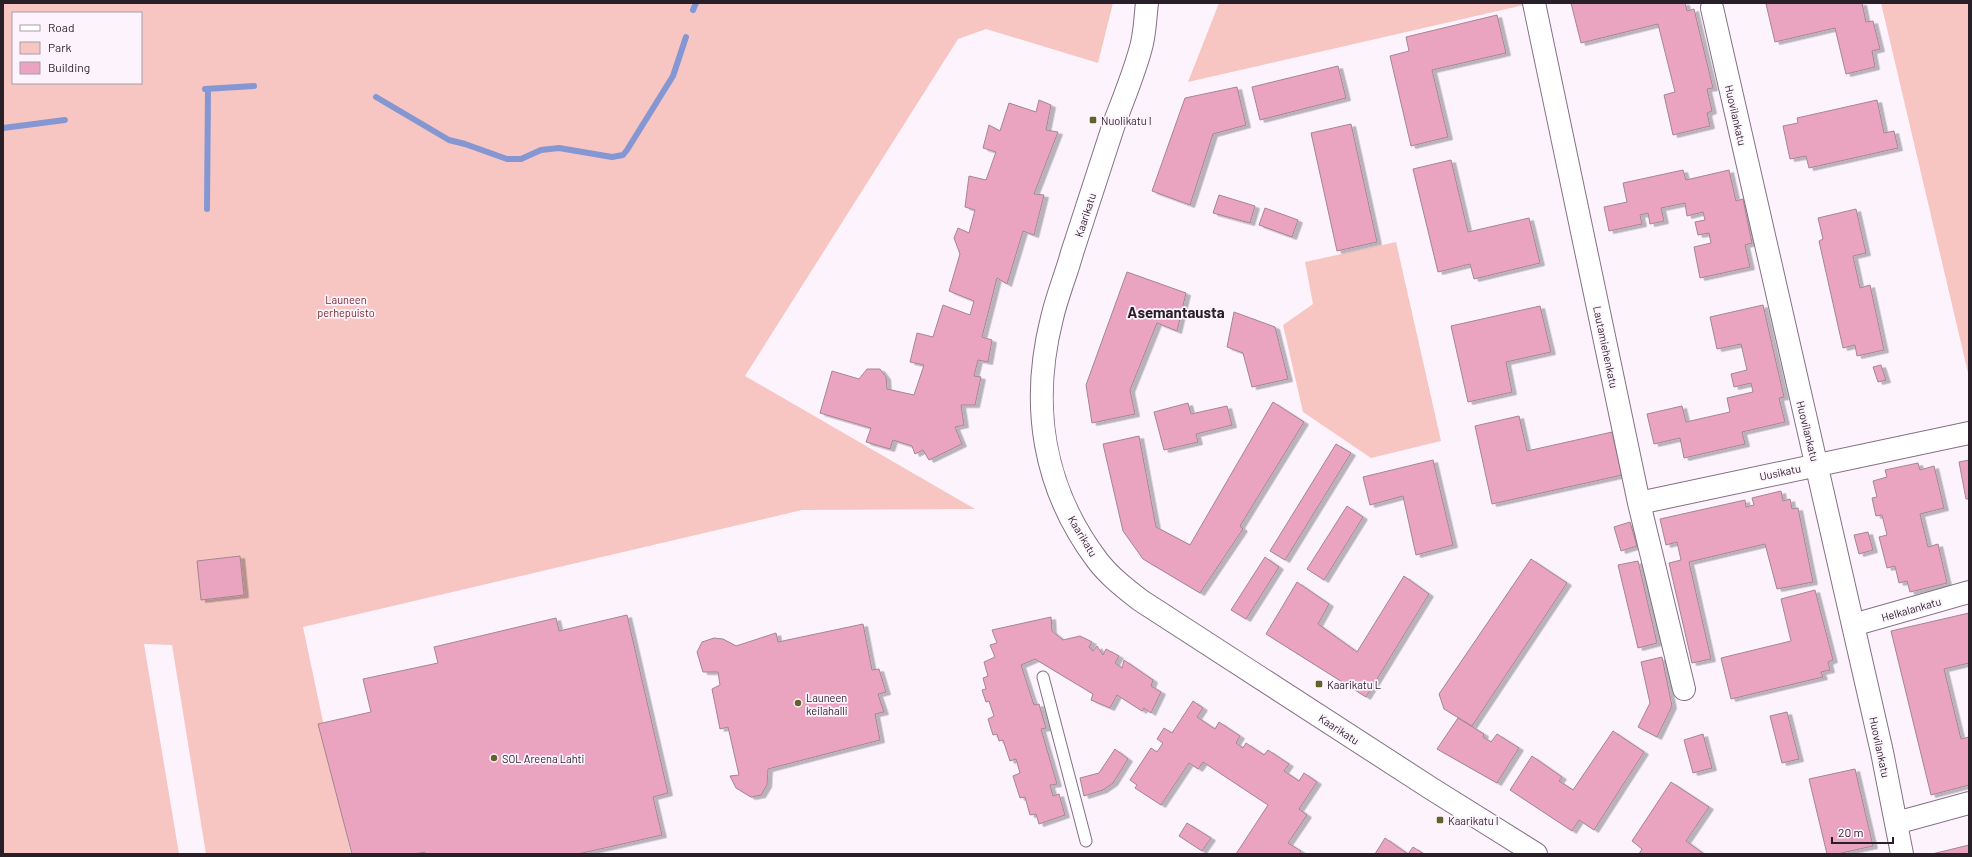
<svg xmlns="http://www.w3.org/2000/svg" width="1972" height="857" font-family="Barlow,sans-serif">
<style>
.green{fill:#f7c6c2;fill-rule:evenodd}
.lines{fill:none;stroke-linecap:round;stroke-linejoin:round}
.stream{stroke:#8597d2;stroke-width:6}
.building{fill:#eba4bf;stroke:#a58591;filter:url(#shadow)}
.service-casing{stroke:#857085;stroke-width:13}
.minor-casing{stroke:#857085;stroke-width:24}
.tertiary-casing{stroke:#857085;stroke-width:24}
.service{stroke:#fff;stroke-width:11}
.minor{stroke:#fff;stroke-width:22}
.tertiary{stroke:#fff;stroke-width:22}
.poi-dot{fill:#63622f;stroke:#fdf3fd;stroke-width:1.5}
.labels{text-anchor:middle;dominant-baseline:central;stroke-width:3.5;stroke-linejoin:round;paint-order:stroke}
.street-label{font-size:11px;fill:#281f28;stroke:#fdf3fd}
.poi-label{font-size:11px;fill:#281f28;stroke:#fdf3fd;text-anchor:start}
.park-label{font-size:11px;fill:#7d2729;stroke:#fdf3fd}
.district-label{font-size:15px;font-weight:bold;fill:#281f28;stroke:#fdf3fd}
</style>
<defs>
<filter id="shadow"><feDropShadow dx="4.5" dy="2.5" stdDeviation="0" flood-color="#0004"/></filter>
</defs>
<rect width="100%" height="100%" fill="#fdf3fd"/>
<!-- green -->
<path class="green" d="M 3,3 L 1113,3 L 1098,63 L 986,29 L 958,39 L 745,376 L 975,509 L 802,510 L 303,627 L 351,854 L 206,854 L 172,645 L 144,644 L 179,854 L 3,854 ZM 13,13 L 141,13 L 141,83 L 13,83 Z
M 1219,3 L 1533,3 L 1188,82 Z
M 1881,3 L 1969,3 L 1969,292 L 1968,293 L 1969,377 Z
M 1396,242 L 1441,441 L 1371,458 L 1303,412 L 1283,325 L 1313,304 L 1305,262 Z"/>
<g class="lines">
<!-- stream -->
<path class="stream" d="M 693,10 L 696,3
M 205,89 L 254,86
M 376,97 L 449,140 L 465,144 L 507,159 L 521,159 L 541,150 L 559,148 L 612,157 L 623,155 L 627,150 L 673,76 L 686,37
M 3,128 L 65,120
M 207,209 L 208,89"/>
</g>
<!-- building -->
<path class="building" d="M 1571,3 L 1685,3 L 1687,11 L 1694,9 L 1713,88 L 1707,89 L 1712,111 L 1707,113 L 1710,126 L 1673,135 L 1664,95 L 1675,92 L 1658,24 L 1581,43 Z
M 1772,3 L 1862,3 L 1866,22 L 1873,21 L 1880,49 L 1872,51 L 1875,67 L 1846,74 L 1835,28 L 1775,42 L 1766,4 Z
M 1497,15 L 1506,53 L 1432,70 L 1448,137 L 1411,146 L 1390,56 L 1409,51 L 1406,37 Z
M 1338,66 L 1346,98 L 1260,120 L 1252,87 Z
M 1237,87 L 1246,125 L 1213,134 L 1190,205 L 1152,191 L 1185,98 Z
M 1039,100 L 1051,105 L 1046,130 L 1058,132 L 1034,194 L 1044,195 L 1034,235 L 1023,231 L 1007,284 L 997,278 L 982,337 L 992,340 L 988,362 L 978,360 L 974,376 L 981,377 L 975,405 L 961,405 L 964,425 L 955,427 L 962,444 L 929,460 L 923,450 L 915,454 L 912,446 L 893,440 L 890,449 L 866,442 L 871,428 L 820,413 L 832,371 L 859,379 L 867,369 L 880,369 L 886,377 L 887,389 L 914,395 L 924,365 L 910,362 L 917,333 L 933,337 L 943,305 L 970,315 L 974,301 L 949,291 L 960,254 L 954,238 L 958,228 L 969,233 L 975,210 L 965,207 L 969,176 L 986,180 L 996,152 L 983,148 L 989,125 L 1000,131 L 1009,103 L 1036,112 Z
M 1877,100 L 1884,133 L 1894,131 L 1898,148 L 1809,168 L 1806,156 L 1790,159 L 1783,126 L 1798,123 L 1797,118 Z
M 1351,124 L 1377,242 L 1337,251 L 1311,133 Z
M 1451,160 L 1468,232 L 1529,218 L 1540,263 L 1474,279 L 1470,264 L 1438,272 L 1413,169 Z
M 1683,170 L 1686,180 L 1729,170 L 1736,201 L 1743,199 L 1752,243 L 1745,245 L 1750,267 L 1700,278 L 1694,247 L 1711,243 L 1709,233 L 1698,235 L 1695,222 L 1705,220 L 1703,212 L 1687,216 L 1685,203 L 1661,208 L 1664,221 L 1650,224 L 1648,213 L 1640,215 L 1642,224 L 1609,231 L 1604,207 L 1627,202 L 1623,183 Z
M 1219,195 L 1255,206 L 1250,223 L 1213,213 Z
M 1265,208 L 1298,220 L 1292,237 L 1259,225 Z
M 1856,209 L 1866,253 L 1853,256 L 1860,288 L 1870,285 L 1884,350 L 1857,356 L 1855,345 L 1843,348 L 1819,241 L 1823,239 L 1818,218 Z
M 1127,272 L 1186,293 L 1177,331 L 1157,323 L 1130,390 L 1135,414 L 1092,423 L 1086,385 Z
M 1763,305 L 1784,397 L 1779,398 L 1785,422 L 1742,432 L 1745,444 L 1684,458 L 1680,438 L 1654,444 L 1647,414 L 1682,406 L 1686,422 L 1730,412 L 1727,398 L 1753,392 L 1751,383 L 1734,387 L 1731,374 L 1747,370 L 1741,344 L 1717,349 L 1710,317 Z
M 1540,306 L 1551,352 L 1506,362 L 1512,392 L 1468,402 L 1451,326 Z
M 1234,312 L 1275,327 L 1288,379 L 1252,387 L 1243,353 L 1227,347 Z
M 1881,365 L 1886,380 L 1878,382 L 1873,367 Z
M 1273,402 L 1304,422 L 1240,526 L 1243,529 L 1200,593 L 1143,559 L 1123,531 L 1103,444 L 1139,436 L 1156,527 L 1190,545 Z
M 1188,403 L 1191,414 L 1227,406 L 1232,425 L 1196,434 L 1198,442 L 1164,450 L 1154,412 Z
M 1519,416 L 1527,451 L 1612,432 L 1622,475 L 1492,504 L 1475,426 Z
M 1336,444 L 1351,453 L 1285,560 L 1270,551 Z
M 1433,460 L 1453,545 L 1416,555 L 1403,496 L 1370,505 L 1363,477 Z
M 1969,460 L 1969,499 L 1966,499 L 1959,462 Z
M 1918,463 L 1920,470 L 1934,466 L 1944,508 L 1920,514 L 1928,547 L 1938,544 L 1947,583 L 1910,592 L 1907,581 L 1899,583 L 1895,566 L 1887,568 L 1879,537 L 1887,535 L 1882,515 L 1876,516 L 1872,498 L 1877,497 L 1873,481 L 1887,477 L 1885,470 Z
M 1781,491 L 1783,501 L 1790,499 L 1792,509 L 1798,508 L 1813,582 L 1777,589 L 1765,544 L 1689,562 L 1711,659 L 1692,663 L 1669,563 L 1681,560 L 1677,542 L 1666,545 L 1660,519 L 1745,500 L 1746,507 L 1754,505 L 1752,498 Z
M 1347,506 L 1363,517 L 1324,580 L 1307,569 Z
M 1630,522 L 1637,546 L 1621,551 L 1614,527 Z
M 1868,532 L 1873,550 L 1859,554 L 1854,535 Z
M 240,556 L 244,595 L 201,600 L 197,561 Z
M 1265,557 L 1279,567 L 1246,619 L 1231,610 Z
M 1531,559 L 1567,583 L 1472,726 L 1444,709 L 1439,694 Z
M 1638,561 L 1657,643 L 1638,648 L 1618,565 Z
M 1404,576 L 1429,594 L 1366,697 L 1266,634 L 1297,582 L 1329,604 L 1318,624 L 1357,652 Z
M 1815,590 L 1833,660 L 1828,662 L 1830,670 L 1821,672 L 1823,677 L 1731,699 L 1721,658 L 1791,641 L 1781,599 Z
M 1969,613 L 1969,663 L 1944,669 L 1961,739 L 1969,737 L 1969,785 L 1931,795 L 1891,631 Z
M 627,615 L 668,793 L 653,797 L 662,835 L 578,854 L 426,854 L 425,852 L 414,854 L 352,854 L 318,724 L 371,712 L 363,679 L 438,663 L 434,647 L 556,618 L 559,631 Z
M 1051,617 L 1052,631 L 1063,640 L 1080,636 L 1092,642 L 1089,647 L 1093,651 L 1097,646 L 1103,655 L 1106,649 L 1119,656 L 1115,663 L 1122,668 L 1124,660 L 1153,680 L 1151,686 L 1161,692 L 1151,713 L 1144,708 L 1142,711 L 1117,695 L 1110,708 L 1091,700 L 1093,694 L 1035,659 L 1021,665 L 1034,705 L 1039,704 L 1046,728 L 1041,729 L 1057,784 L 1050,785 L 1053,796 L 1059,794 L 1065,815 L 1039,824 L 1036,814 L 1030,815 L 1025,797 L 1020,798 L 1013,776 L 1020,773 L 1016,759 L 1010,761 L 1003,740 L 999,741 L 997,734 L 993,735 L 988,719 L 994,716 L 989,701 L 986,702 L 982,690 L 986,689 L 983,678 L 988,676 L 984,662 L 995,657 L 990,645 L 997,643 L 992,630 Z
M 863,624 L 872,670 L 879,669 L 886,692 L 878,694 L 884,712 L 875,714 L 880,740 L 768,769 L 767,785 L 761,795 L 751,797 L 736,788 L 730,776 L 739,775 L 728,727 L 720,729 L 712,689 L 720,685 L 718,672 L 703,672 L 697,652 L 702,642 L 714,638 L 723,639 L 736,646 L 776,633 L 778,642 Z
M 1662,657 L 1672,706 L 1657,737 L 1638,727 L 1650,703 L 1641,662 Z
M 1193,701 L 1203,708 L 1197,717 L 1215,729 L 1219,722 L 1240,736 L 1236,743 L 1243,748 L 1246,743 L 1264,755 L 1268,750 L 1289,764 L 1284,771 L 1299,781 L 1304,773 L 1317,782 L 1299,809 L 1307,815 L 1288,843 L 1301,851 L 1299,854 L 1236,854 L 1268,805 L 1203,762 L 1198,769 L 1189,763 L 1161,805 L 1135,788 L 1137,785 L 1130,780 L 1151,748 L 1157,752 L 1163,743 L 1157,739 L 1164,728 L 1172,733 Z
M 1787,712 L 1799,759 L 1782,763 L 1770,716 Z
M 1458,718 L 1484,734 L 1483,737 L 1491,742 L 1497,734 L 1519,748 L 1497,783 L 1437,749 Z
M 1613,731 L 1644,752 L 1594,830 L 1579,820 L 1572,831 L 1510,790 L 1532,756 L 1562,777 L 1559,781 L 1573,790 Z
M 1703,734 L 1712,768 L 1693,773 L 1684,740 Z
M 1115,749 L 1128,759 L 1113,783 L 1103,790 L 1084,796 L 1080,778 L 1099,773 Z
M 1855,769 L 1873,846 L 1837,854 L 1827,854 L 1809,779 Z
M 1671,782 L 1709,807 L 1686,841 L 1704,854 L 1639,854 L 1642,849 L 1632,841 Z
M 1187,823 L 1211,838 L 1202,851 L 1179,836 Z
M 1385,838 L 1408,854 L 1413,847 L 1424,854 L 1375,854 Z
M 1969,845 L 1969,854 L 1932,854 Z"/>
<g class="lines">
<defs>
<path id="service" d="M 1043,677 L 1086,841"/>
<path id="minor" d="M 1534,3 L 1639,503 L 1684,689
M 1712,8 L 1882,752 L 1902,854
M 1639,503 L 1969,433
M 1853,625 L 1969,592
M 1896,823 L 1969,803"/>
<path id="tertiary" d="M 1147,3 C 1145,19 1145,36 1140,51 C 1133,76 1123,100 1114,124 C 1100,167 1086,210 1072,253 C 1066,275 1057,296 1052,318 C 1030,405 1043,488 1097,560 C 1109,576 1125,588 1140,600 L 1432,789 L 1536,854"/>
</defs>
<!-- service casing -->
<use href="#service" class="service-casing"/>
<!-- minor casing -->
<use href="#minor" class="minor-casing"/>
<!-- tertiary casing -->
<use href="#tertiary" class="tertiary-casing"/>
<!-- service -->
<use href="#service" class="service"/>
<!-- minor -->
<use href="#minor" class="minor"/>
<!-- tertiary -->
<use href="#tertiary" class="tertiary"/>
</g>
<!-- markers -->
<g class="poi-dot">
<rect x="1089" y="116" width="8" height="8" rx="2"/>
<rect x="1315" y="680" width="8" height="8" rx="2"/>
<circle cx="798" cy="703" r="4"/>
<circle cx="494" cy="758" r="4"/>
<rect x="1436" y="816" width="8" height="8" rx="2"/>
</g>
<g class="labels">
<!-- street labels -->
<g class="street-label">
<text transform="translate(1736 115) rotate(77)">Huovilankatu</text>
<text transform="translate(1085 215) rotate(-72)">Kaarikatu</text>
<text transform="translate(1606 347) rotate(78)">Lautamiehenkatu</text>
<text transform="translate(1808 431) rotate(76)">Huovilankatu</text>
<text transform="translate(1780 472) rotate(-12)">Uusikatu</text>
<text transform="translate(1083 536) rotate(59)">Kaarikatu</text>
<text transform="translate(1911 609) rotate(-16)">Helkalankatu</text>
<text transform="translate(1339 729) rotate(33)">Kaarikatu</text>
<text transform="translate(1880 747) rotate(78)">Huovilankatu</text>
</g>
<!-- poi labels -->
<g class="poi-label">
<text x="1101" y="120">Nuolikatu I</text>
<text x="1327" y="684">Kaarikatu L</text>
<text x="806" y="697">Launeen<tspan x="806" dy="13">keilahalli</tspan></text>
<text x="502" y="758">SOL Areena Lahti</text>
<text x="1448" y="820">Kaarikatu I</text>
</g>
<!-- park labels -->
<g class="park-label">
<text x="346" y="299">Launeen<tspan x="346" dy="13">perhepuisto</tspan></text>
</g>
<!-- district labels -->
<g class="district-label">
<text x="1176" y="312">Asemantausta</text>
</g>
</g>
<!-- border -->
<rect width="1972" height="857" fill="none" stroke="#281f28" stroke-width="8"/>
<!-- legend -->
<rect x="12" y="12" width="130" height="72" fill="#fdf3fd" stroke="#a89ea8"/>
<rect x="20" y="25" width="20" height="6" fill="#ffffff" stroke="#a89ea8"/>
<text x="48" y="32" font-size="12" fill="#281f28">Road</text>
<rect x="20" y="42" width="20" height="12" fill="#f7c6c2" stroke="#a89ea8"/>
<text x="48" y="52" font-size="12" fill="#281f28">Park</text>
<rect x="20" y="62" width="20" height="12" fill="#eba4bf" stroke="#a89ea8"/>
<text x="48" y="72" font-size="12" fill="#281f28">Building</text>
<!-- scale -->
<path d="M1832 837v6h61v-6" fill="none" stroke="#281f28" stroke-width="2"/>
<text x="1838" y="837" font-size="12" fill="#281f28" stroke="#fdf3fd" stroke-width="3" paint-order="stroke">20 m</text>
</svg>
